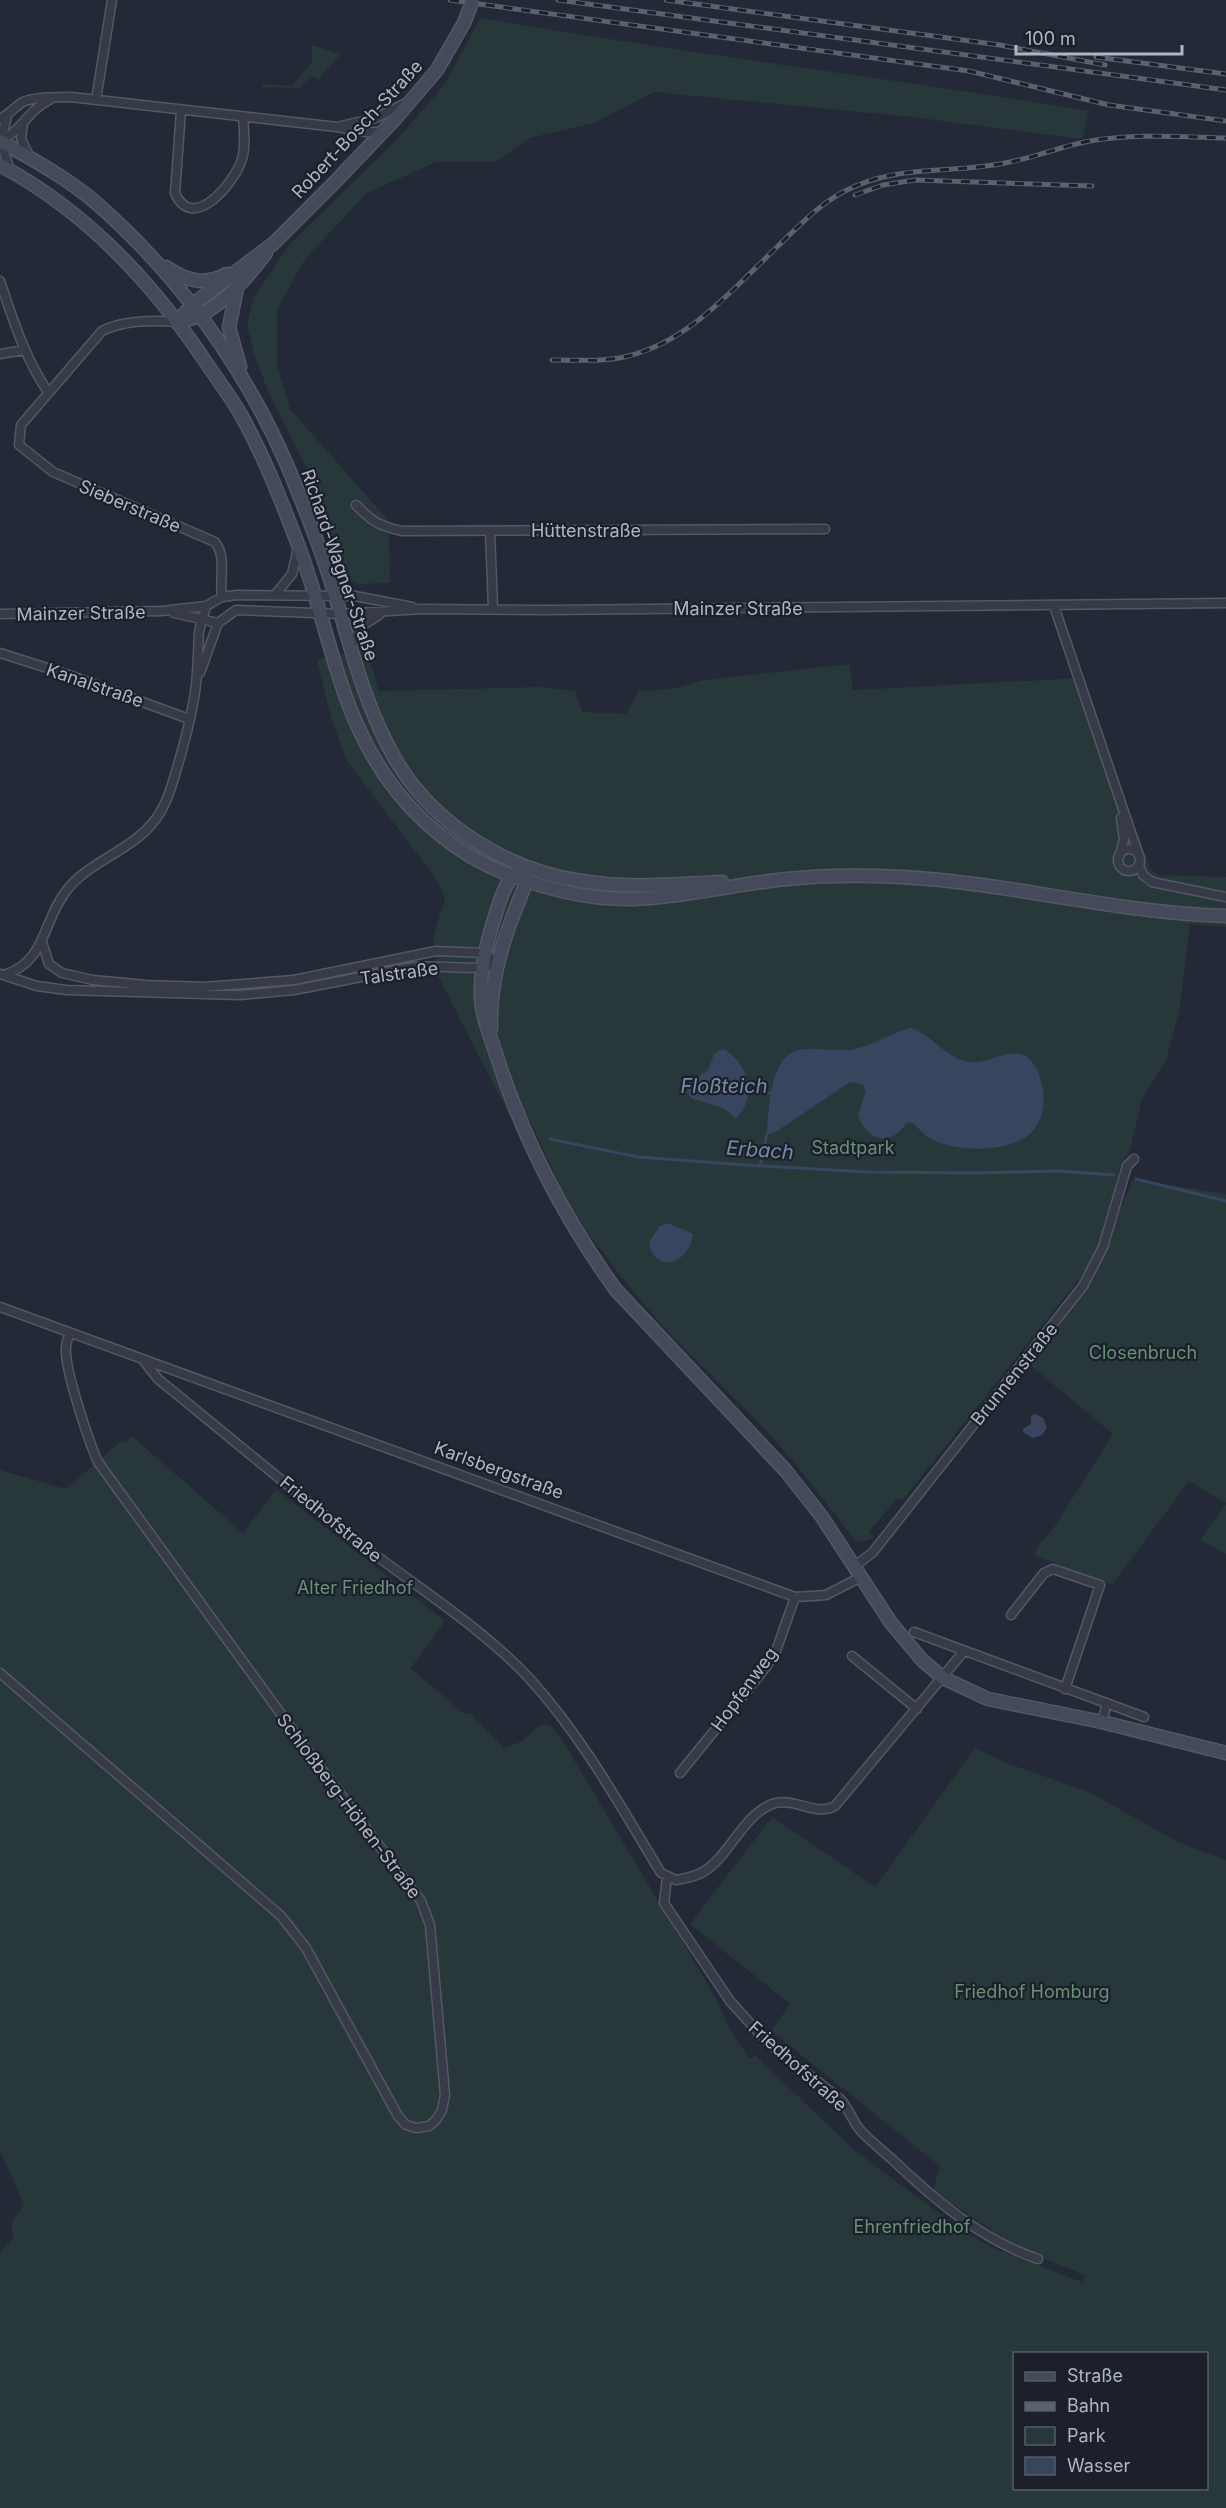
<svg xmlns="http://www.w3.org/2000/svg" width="1226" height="2508" font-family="Inter,sans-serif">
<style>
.green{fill:#27373a;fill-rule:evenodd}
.water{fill:#39455e}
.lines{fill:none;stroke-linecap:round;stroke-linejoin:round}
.stream{stroke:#39455e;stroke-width:3}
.minor-casing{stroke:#535964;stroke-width:11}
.secondary-casing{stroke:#535964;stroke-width:15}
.minor{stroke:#363b47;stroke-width:8}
.secondary{stroke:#444a59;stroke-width:12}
.rail-casing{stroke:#5a616f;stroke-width:5}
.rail{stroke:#1b202b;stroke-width:3;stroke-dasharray:9;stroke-linecap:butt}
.secondary-bridge-casing{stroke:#535964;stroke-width:15;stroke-linecap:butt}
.secondary-bridge{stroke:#444a59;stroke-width:12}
.labels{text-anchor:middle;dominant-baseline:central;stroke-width:4.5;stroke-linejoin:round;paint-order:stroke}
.street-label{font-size:18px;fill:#b0b6c3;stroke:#1b202b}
.park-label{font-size:18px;fill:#6a9177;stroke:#1b202b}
.water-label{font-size:20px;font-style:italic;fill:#7b8aa9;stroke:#1b202b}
</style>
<rect width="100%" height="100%" fill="#232936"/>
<!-- green -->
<path class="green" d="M 480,18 C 682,53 886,77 1089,111 L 1082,139 L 912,117 L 654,92 L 594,123 L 530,138 L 496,162 L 436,162 L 367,193 L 305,259 L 277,310 L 277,366 L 290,409 L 389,521 L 390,583 L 358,584 L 348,579 L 305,465 L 268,391 L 255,357 L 247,324 L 254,297 L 290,244 L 400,136 L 445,84 Z
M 312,45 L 341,54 L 318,80 L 311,76 L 299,88 L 262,87 L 262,84 L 292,86 L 312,62 Z
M 366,649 L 379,691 L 543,687 L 575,691 L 582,712 L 626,714 L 638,691 L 673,689 L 703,680 L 849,664 L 853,690 L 1081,678 L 1150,868 L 1158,875 L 1226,877 L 1226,927 L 1190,924 L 1180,1007 L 1166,1061 L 1142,1099 L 1130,1150 L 1120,1166 L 1108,1215 L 1092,1263 L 902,1501 L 898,1498 L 869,1531 L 874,1538 L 861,1542 L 854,1539 L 795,1463 L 757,1421 L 665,1329 L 627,1284 L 587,1232 L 562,1190 L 530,1121 L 511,1119 L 438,976 L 433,937 L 445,899 L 439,883 L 347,761 L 332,721 L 317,660 Z
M 1133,1179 L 1226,1194 L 1226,1503 L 1189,1481 L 1112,1585 L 1034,1555 L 1037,1547 L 1055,1526 L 1113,1434 L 1031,1366 L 1092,1279 Z
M 132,1436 L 243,1533 L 276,1489 L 445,1621 L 411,1668 L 464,1714 L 471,1714 L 504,1748 L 520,1742 L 542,1724 L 550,1725 L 561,1738 L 716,1998 L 728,2026 L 750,2059 L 755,2055 L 854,2150 L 962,2230 L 993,2248 L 1082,2282 L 1085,2275 L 1020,2249 L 933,2191 L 940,2166 L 771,2031 L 790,2004 L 690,1924 L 772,1817 L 875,1887 L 975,1748 L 1004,1762 L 1089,1792 L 1178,1842 L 1226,1860 L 1226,2508 L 0,2508 L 0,2252 L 13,2239 L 11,2223 L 24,2205 L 0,2150 L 0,1470 L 66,1489 L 122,1440 L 126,1443 ZM 1014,2354 L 1206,2354 L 1206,2488 L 1014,2488 Z
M 1226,1504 L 1226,1554 L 1200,1540 Z"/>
<!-- water -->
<path class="water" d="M 911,1028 C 933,1035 945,1058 969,1062 C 988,1065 1010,1046 1027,1057 C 1035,1063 1040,1075 1042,1085 C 1046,1099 1043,1121 1032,1132 C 1012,1154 952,1153 928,1137 C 921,1133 918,1126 911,1122 L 906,1123 C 891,1148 867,1141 858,1115 L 866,1091 L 863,1085 L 850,1082 L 774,1133 L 767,1134 C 769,1110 769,1055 800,1050 C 815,1047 831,1051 846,1050 C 870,1049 888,1033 911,1028 Z
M 723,1049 C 748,1061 758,1099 736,1118 L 723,1108 L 691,1098 L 687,1093 L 688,1084 L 708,1070 L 714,1054 Z
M 668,1223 L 693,1234 C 690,1263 655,1276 649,1242 L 660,1226 Z
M 1035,1414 L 1043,1418 L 1047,1428 L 1042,1435 L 1033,1438 L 1023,1432 L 1023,1429 L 1031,1424 L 1031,1416 Z"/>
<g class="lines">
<!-- stream -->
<path class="stream" d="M 750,1090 L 771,1093
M 550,1139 L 638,1157 L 760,1166 L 868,1172 L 974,1173 L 1058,1171 L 1114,1175
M 760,1166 L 767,1134
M 1136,1179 L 1226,1201"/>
<defs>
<path id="minor" d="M 96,100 L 112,0
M 181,111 L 175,193 C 193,234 235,182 242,159 C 246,146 244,131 243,117
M 7,116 L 1,142 L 10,171
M 0,119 C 9,115 14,107 23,102 C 37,96 56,98 71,97 L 337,127 L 366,132 L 383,132
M 23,123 L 21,139 L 29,156
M 341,126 L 376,118 L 408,102
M 0,142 C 21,131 29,109 51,99
M 0,281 C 13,320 25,358 48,392
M 177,322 C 153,320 124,320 102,331 L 21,425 L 19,445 L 53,472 L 215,542 C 227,557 219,579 222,597
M 0,354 L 24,350
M 356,505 C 372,522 380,526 402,531 L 825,529
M 490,531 L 493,609
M 275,595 L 292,574 L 298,548
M 1054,606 L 1138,853
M 174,613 L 218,623
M 0,614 L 162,611 L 206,606 L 222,597 L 237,595 L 355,596 L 412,607
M 218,623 L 236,610 L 341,614 L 422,609 L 549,610 L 1226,603
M 351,649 L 360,627 L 379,615
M 0,653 L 66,674 L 189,719
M 200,673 L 218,623
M1118 860a11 11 0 1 1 22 0a11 11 0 1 1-22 0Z
M 1120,855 L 1124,839 L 1121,818
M 1139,865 L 1143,875 L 1152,882 L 1226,897
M 0,974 L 37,986 L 66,990 L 240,995 L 294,990 L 413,967 C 437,964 477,973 497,963 L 485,953 L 436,951 L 294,980 L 204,987 L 146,985 L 93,980 L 62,973 L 49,964 L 42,942
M 4,975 C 45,962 42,925 64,894 C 84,864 126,853 150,826 C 165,810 171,789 177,768 C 185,741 193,712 196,684 C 198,667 198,650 199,633 C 200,624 204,615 206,606
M 0,1307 L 795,1597 L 826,1595 L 861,1577
M 144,1361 L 158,1379 C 227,1435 296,1493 366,1548 C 420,1589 483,1629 529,1678 C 582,1736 621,1807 661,1873 L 676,1880 C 685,1878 695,1877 703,1872 C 730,1856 741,1817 772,1804 C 793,1796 815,1817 835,1806 L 964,1651
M 854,1567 L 873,1552 L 1083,1286 L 1103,1247 L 1127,1166 L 1134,1159
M 1011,1615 L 1044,1573 L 1053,1569 L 1100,1585 L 1065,1689
M 914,1632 L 1144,1717
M 852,1656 L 917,1709
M 0,1673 L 281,1916 L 306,1948 L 398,2116 L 406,2125 L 416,2128 L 429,2126 L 436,2120 L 442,2110 L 445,2095 L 430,1925 L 421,1901 L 305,1747 L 98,1462 C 89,1442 64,1368 66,1348 C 66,1343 68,1338 70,1334
M 1102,1722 L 1107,1703
M 680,1773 L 766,1667 L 776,1651 L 795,1597
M 667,1876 L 664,1903 L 730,2001 L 767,2042 L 840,2099 C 849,2109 852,2120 860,2130 C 870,2141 883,2151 894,2161 C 936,2201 982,2240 1038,2259"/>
<path id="secondary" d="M 0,141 C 32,159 67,178 95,202 C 177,273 244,366 287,465 C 302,501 317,539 329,576 C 349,638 363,705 397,762 C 436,826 507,870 581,881 C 627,889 675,884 722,882
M 0,165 C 88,212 155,285 209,367 C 220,383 232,399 241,415 C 263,454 281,500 297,542 C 336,644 339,741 424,821 C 446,841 471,859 498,870 C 541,888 587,900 633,899 C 685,897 736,884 787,879 C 825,875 864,875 902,877 C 1010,883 1117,913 1226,916
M 166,267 C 186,281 204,286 227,274
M 237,288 L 229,327 L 240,367
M 177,322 L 192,305 L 274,243 L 335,182 L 396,118 L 437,70 L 464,23
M 177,322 C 214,317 244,282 266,253
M 525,867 C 506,875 501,898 495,916 C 487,942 480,969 481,997 C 482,1017 490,1035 496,1054 C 523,1139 564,1218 616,1290 L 786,1471 L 822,1517 L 891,1623 L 922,1660 L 943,1678 L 988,1699 L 1102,1722 L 1226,1753
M 491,1028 C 489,976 507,928 527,881 L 526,874"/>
</defs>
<!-- minor casing -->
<use href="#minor" class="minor-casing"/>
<!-- secondary casing -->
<use href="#secondary" class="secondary-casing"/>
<!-- minor -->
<use href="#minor" class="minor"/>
<!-- secondary -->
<use href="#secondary" class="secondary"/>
<defs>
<path id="rail" d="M 450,0 L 969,71 L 1109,105 L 1226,121
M 558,0 L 1226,90
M 666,0 L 1000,45 L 1105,65
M 1096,57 L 1226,74
M 855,195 L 883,185 L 915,180 L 1092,186
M 552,360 C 576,360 600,362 624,357 C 687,344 733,289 777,247 C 798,227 817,206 843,192 C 890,166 942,173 993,165 C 1027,161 1057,147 1090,141 C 1134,133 1182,137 1226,138"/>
</defs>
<!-- rail casing -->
<use href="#rail" class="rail-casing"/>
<!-- rail -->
<use href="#rail" class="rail"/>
<defs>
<path id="secondary-bridge" d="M 464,23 L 473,0"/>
</defs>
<!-- secondary-bridge casing -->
<use href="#secondary-bridge" class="secondary-bridge-casing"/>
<!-- secondary-bridge -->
<use href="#secondary-bridge" class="secondary-bridge"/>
</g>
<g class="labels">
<!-- street labels -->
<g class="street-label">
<text transform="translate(357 129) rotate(-47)">Robert-Bosch-Straße</text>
<text transform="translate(130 506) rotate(23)">Sieberstraße</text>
<text x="586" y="530">Hüttenstraße</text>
<text transform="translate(340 565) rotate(71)">Richard-Wagner-Straße</text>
<text x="738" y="608">Mainzer Straße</text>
<text transform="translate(81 613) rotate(-1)">Mainzer Straße</text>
<text transform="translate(95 685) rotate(19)">Kanalstraße</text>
<text transform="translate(399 973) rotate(-8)">Talstraße</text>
<text transform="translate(1014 1374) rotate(-51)">Brunnenstraße</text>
<text transform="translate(499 1470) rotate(20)">Karlsbergstraße</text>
<text transform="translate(331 1519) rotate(39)">Friedhofstraße</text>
<text transform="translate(744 1689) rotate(-54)">Hopfenweg</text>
<text transform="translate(349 1806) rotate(53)">Schloßberg-Höhen-Straße</text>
<text transform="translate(798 2066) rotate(42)">Friedhofstraße</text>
</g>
<!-- park labels -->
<g class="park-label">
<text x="853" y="1147">Stadtpark</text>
<text x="1143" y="1352">Closenbruch</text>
<text x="355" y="1587">Alter Friedhof</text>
<text x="1032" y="1991">Friedhof Homburg</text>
<text x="912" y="2226">Ehrenfriedhof</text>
</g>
<!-- water labels -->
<g class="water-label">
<text x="724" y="1086">Floßteich</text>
<text transform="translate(760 1150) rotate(4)">Erbach</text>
</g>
</g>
<!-- legend -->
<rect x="1013" y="2352" width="195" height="138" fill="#1b202b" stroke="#575c68" stroke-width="1.5"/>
<rect x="1025" y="2372" width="30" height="9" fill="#444a59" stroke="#575c68" stroke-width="1.5"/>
<text x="1067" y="2382" font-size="18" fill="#b0b6c3">Straße</text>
<rect x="1025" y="2402" width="30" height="9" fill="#5a616f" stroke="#575c68" stroke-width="1.5"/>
<text x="1067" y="2412" font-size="18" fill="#b0b6c3">Bahn</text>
<rect x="1025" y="2427" width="30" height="18" fill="#27373a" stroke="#575c68" stroke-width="1.5"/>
<text x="1067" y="2442" font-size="18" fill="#b0b6c3">Park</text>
<rect x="1025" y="2457" width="30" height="18" fill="#39455e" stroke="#575c68" stroke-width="1.5"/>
<text x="1067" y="2472" font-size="18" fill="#b0b6c3">Wasser</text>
<!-- scale -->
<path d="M1016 45v9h166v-9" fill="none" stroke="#b0b6c3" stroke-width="3"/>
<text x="1025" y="45" font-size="18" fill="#b0b6c3" stroke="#1b202b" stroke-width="4.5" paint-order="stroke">100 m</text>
</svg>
